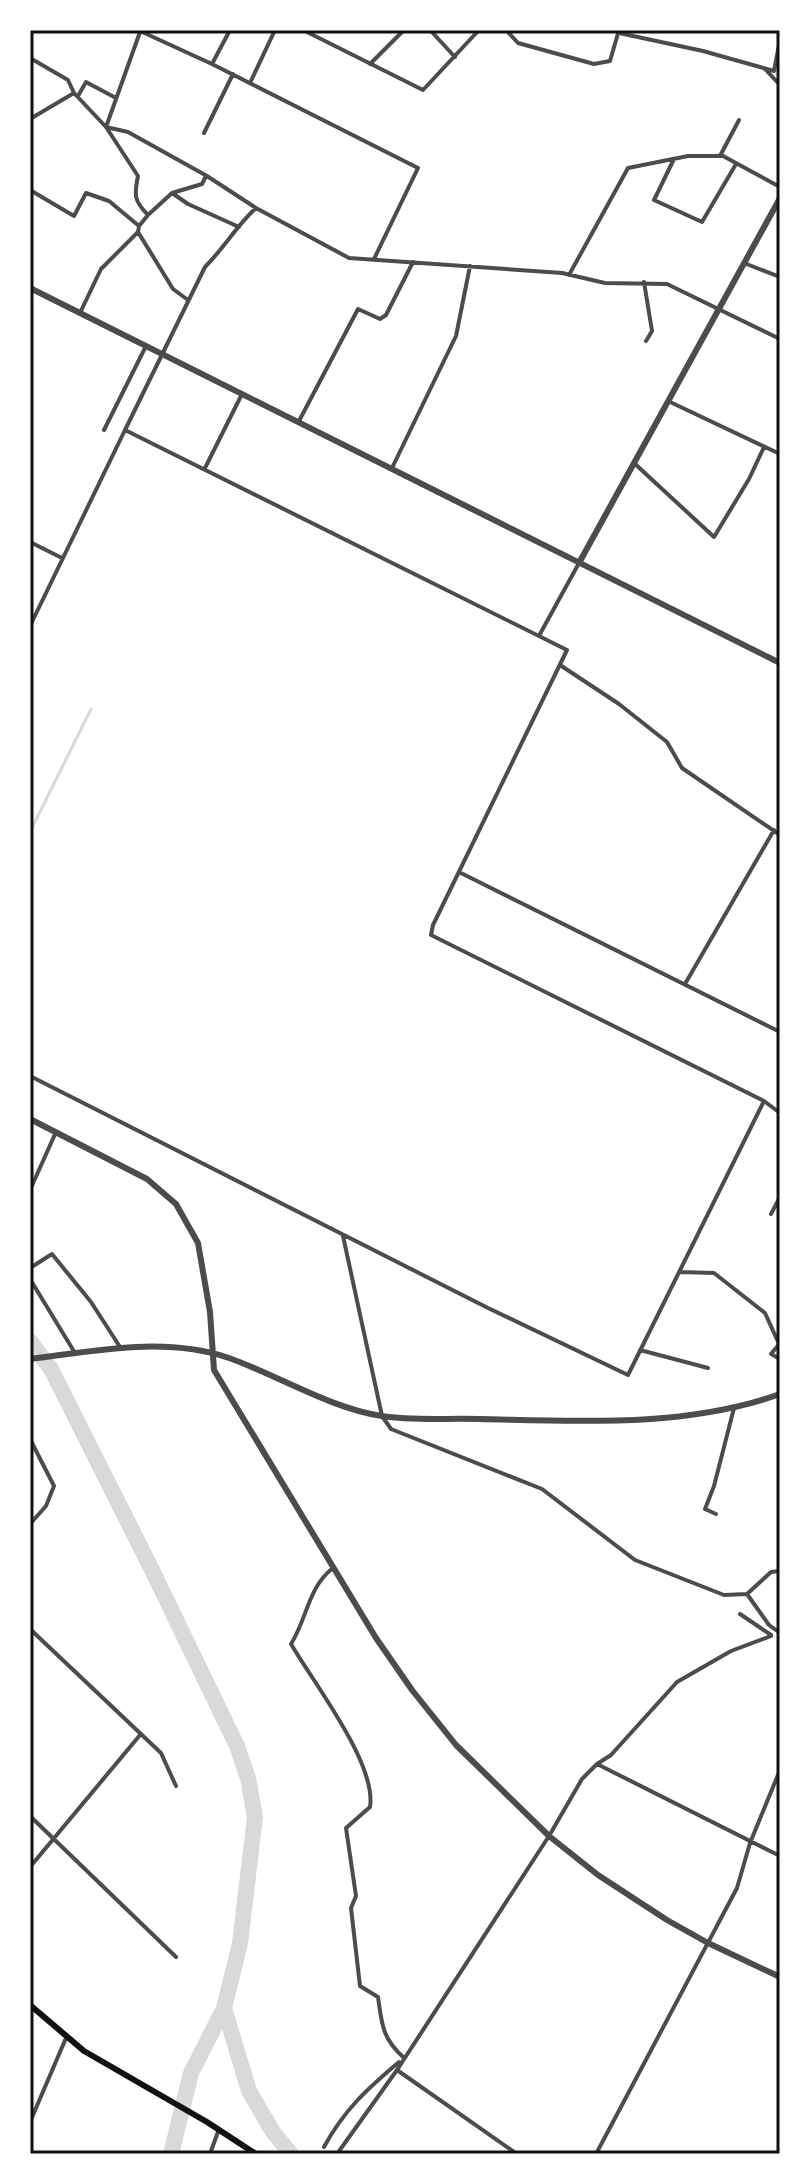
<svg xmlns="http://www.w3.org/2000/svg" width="810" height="2184" font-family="'Archivo Narrow',sans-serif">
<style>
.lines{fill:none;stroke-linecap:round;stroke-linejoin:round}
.stream{stroke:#d9d9d9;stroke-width:3}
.river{stroke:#d9d9d9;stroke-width:16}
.minor{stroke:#4c4c4c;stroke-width:4}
.tertiary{stroke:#4c4c4c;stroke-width:6}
.secondary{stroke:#111;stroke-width:6}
.neatline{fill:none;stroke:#111;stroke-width:3}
</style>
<rect width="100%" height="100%" fill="#fff"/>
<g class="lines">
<!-- stream -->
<path class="stream" d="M 30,832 L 91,709"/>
<!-- river -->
<path class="river" d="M 30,1341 L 51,1369 L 154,1574 L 237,1746 L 248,1778 L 255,1817 L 240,1943 L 224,2008 L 191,2073 L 171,2154
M 224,2008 L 249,2091 L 273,2132 L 291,2154"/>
<!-- minor -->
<path class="minor" d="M 303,30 L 423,90 L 479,30
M 430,30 L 455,57
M 506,30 L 518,43 L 594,64 L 610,61 L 619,30
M 140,31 L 212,64 L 418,168 L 374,259
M 619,33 L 703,51 L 774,71 L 780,40
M 30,58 L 68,80 L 74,93 L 106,127 L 138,176 C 134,195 134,201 148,215 L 172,193 L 202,184 L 206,176
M 212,64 L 230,30
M 370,64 L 404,30
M 765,69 L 780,85
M 250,83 L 275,30
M 78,96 L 86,82 L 116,98
M 30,119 L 74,93
M 106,127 L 128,132 L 207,176 L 256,208 L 349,258 L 562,273 L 605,283 L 667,284 L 780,339
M 106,127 L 140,32
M 204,133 L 233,74
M 720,156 L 739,120
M 674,159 L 654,200 L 702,222 L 736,164
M 30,190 L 74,216 L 86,193 L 109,201 L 139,226
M 172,193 L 188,204 L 239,227
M 138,232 L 173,289 L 188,300
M 744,263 L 780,277
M 569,275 L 628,168 L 688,156 L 723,156 L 780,187
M 644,282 L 652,331 L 646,341
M 80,313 L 101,269 L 138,232 L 139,226 L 148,215
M 668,401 L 780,454
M 299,421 L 358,309 L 380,319 L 386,315 L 413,262
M 104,430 L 146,346
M 125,430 L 205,267 C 224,248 237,225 256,208
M 634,463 L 714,537 L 749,479 L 764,447
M 205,468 L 242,394
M 392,468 L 456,336 L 470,266
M 30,542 L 62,558
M 30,626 L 125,430 L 567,650 L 433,925 L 431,935 L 764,1101 L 780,1113
M 540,634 L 579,563
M 560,665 L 619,704 L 667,742 L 682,768 L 780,835
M 459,872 L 780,1032
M 685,984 L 774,830
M 30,1076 L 488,1308 L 628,1375 L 764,1101
M 30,1190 L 56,1132
M 771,1214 L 780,1197
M 343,1236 L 382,1416 L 391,1429 L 542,1489 L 635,1560 L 724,1595 L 747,1594 L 769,1625 L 780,1633
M 30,1268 L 52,1254 L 91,1302 L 120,1347
M 680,1272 L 714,1273 L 765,1313 L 779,1344
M 30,1279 L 75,1353
M 780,1343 L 771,1354 L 780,1359
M 640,1350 L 708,1368
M 30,1439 L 54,1486 L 46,1506 L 30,1524
M 716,1514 L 705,1509 L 714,1486 L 734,1408
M 333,1568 C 308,1587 307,1619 291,1644 C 313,1682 377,1764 370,1807 L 346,1828 L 356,1896 L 351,1908 L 360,1986 L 378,1997 C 382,2025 382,2038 404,2058
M 747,1594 L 771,1572 L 780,1571
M 740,1614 L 771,1635
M 30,1629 L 161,1753 L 176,1786
M 597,1764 L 780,1856
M 30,1816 L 176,1957
M 30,1867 L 140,1735
M 397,2070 L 517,2154
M 30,2122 L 66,2038
M 324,2147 C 344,2110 367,2089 399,2062
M 210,2154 L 219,2129
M 337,2154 L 397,2070 L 549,1836 L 582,1779 L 597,1764 L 611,1755 L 677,1682 L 731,1651 L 771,1636
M 596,2154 L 737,1888 L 750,1843 L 780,1770"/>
<!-- tertiary -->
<path class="tertiary" d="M 30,288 L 780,663
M 579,563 L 780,198
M 30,1119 L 147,1179 L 176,1204 L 198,1243 L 210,1312 L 214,1370 L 376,1638 L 412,1690 L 456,1745 L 549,1836 L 598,1875 L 667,1920 L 708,1943 L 780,1977
M 30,1359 C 94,1351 165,1336 229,1358 C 277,1375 332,1409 382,1416 C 413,1421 447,1418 479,1419 C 578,1421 685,1428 780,1394"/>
<!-- secondary -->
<path class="secondary" d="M 30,2005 L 84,2051 L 207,2122 L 256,2154"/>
</g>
<!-- border -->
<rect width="810" height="2184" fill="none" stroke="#ffffff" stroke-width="64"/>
<rect x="32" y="32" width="746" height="2120" class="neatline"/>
</svg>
